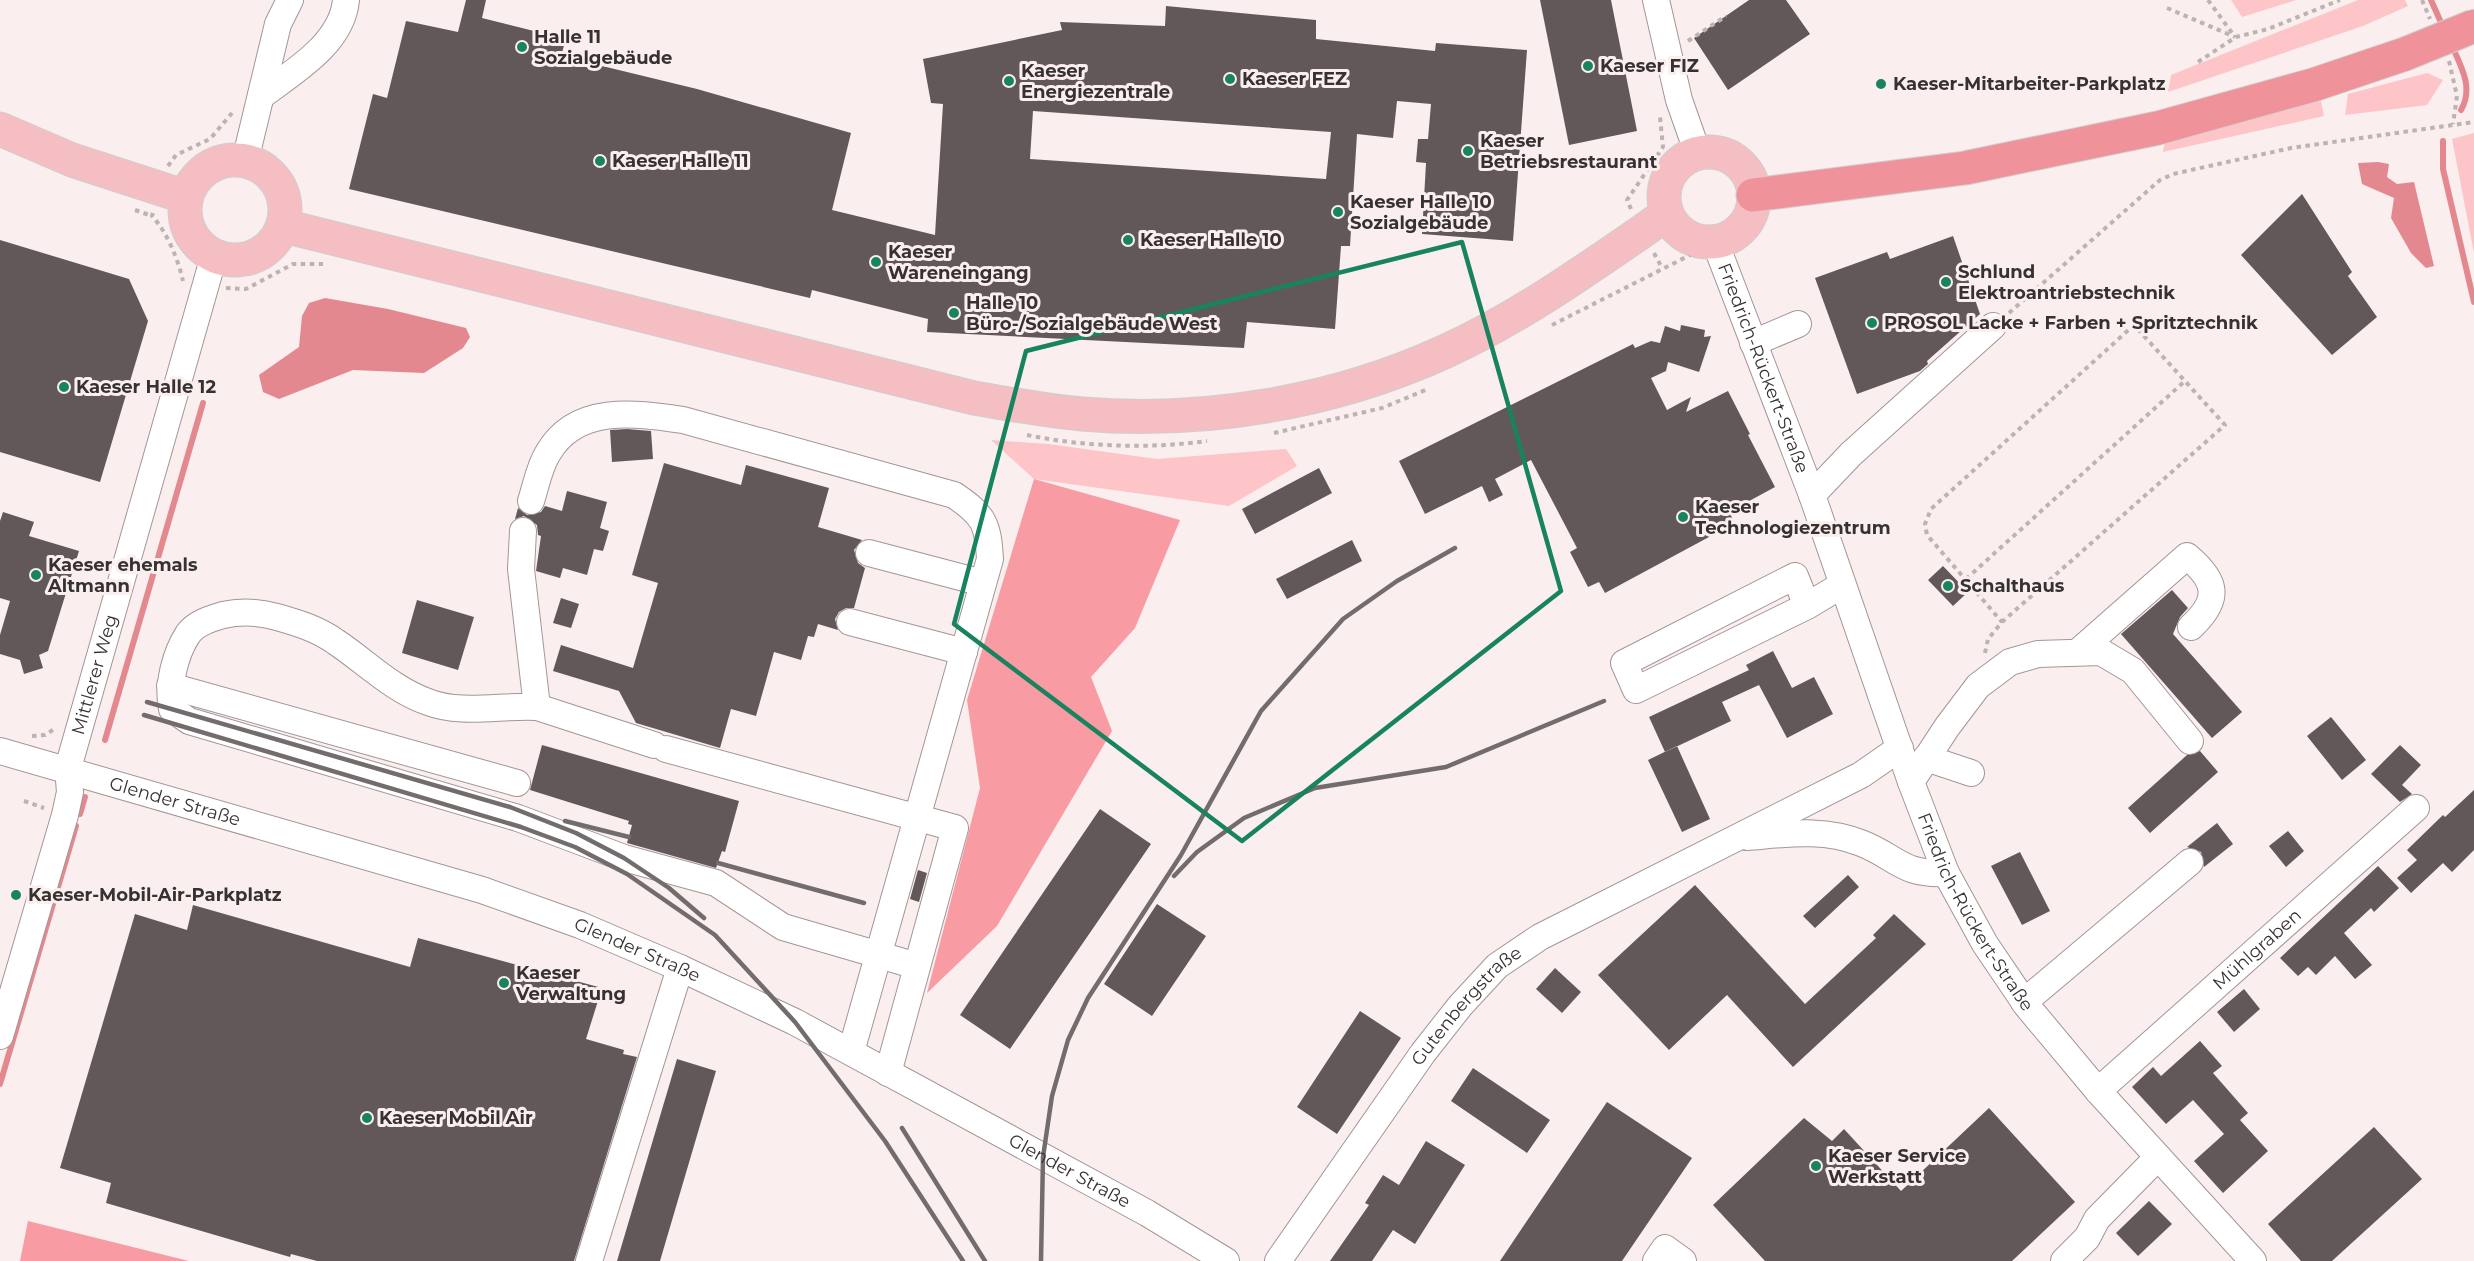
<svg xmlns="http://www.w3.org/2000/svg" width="2474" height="1261" font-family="Montserrat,sans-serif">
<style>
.green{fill:#fdc5c8}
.forest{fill:#f99ba2}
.water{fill:#e48890}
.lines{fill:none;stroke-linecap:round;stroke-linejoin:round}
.stream{stroke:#e48890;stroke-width:6}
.building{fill:#635859;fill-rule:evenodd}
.minor-casing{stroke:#a29697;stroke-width:28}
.major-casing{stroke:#cfcece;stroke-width:35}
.highway-casing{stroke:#cfcece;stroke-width:35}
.path{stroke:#bcb3b3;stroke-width:4;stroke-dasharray:4.5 4.5;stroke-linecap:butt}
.minor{stroke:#fff;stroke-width:26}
.major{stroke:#f5bec2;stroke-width:33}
.highway{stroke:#ef929a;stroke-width:33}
.rail{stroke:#736c6c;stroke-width:4.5}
.highway-bridge-casing{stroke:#cfcece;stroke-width:35;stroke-linecap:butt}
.highway-bridge{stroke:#ef929a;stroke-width:33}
.marked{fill:none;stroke:#18835f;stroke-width:4.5;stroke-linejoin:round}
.poi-dot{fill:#18835f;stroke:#faeeee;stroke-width:2}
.labels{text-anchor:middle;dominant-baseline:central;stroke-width:6;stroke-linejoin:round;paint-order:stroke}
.poi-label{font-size:18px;font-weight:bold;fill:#373232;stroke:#faeeee;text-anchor:start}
.street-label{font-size:18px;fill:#373232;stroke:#faeeee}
</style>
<rect width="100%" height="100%" fill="#faeeee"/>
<!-- green -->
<path class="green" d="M 2231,0 L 2296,0 L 2242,17 Z
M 2358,0 L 2405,0 L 2408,6 L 2363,26 L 2168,92 L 2171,75 Z
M 2427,73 L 2443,80 L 2427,105 L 2345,115 L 2348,94 Z
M 2321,101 L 2324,116 L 2163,152 L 2166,136 Z
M 2474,133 L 2474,253 L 2452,139 Z
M 991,440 L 1048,444 L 1157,459 L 1286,449 L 1297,466 L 1229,506 L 1034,479 Z"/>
<!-- forest -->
<path class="forest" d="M 1034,479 L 1180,520 L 1135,628 L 1091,677 L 1112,731 L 997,926 L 927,993 L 980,788 L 967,700 Z
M 28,1221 L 189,1261 L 20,1261 Z"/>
<!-- water -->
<path class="water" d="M 2378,162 L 2389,164 L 2387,177 L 2397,184 L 2414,182 L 2434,266 L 2426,268 L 2411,253 L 2391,218 L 2394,198 L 2362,184 L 2358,163 Z
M 325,298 L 388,309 L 466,328 L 470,337 L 463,348 L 424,373 L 353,370 L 279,399 L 263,392 L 259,375 L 299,347 L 302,316 L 309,303 Z"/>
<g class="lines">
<!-- stream -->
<path class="stream" d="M 2431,0 L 2443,27
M 2451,44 C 2461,66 2474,88 2461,110
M 2443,141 L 2443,169 L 2474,302
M 105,740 L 203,403
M 80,814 L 85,797
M 0,1084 L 76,826"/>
</g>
<!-- building -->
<path class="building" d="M 466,0 L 486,0 L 482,18 L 566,39 L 561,56 L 697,89 L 851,133 L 832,210 L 935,235 L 943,104 L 931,103 L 923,59 L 1062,30 L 1060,22 L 1165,26 L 1166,6 L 1316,20 L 1316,39 L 1435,51 L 1436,43 L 1527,50 L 1513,241 L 1422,234 L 1426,163 L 1416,162 L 1418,139 L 1428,139 L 1431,104 L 1397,101 L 1393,138 L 1357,134 L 1350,246 L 1341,246 L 1335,329 L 1247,322 L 1244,348 L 927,332 L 928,319 L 812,290 L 810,298 L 349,189 L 373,94 L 387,98 L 406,21 L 458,32 ZM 1033,111 L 1331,132 L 1326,179 L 1030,159 Z
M 1540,0 L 1611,0 L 1637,131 L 1569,145 Z
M 1749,0 L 1786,0 L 1810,34 L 1728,90 L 1694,38 Z
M 2302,194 L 2352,272 L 2348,276 L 2377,317 L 2332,355 L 2241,255 Z
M 1953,236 L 1980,314 L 1927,361 L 1928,364 L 1920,371 L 1857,394 L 1815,278 L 1887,252 L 1890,259 Z
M 0,240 L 129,279 L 148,321 L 100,482 L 0,452 Z
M 1681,325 L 1705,330 L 1704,337 L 1711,336 L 1699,372 L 1668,362 L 1666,371 L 1651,378 L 1667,410 L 1691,397 L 1686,412 L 1728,391 L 1750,434 L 1748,435 L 1775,487 L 1729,512 L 1735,523 L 1605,593 L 1599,582 L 1588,587 L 1570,552 L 1577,548 L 1531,460 L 1495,479 L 1503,495 L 1489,502 L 1482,486 L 1425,514 L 1399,461 L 1633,344 L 1635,348 L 1651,341 L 1660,343 L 1665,326 L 1680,331 Z
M 627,429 L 651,431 L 653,459 L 612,462 L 610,430 Z
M 664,463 L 741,485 L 746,465 L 829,488 L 818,527 L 862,540 L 854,550 L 858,563 L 865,568 L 854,608 L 846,608 L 839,612 L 835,619 L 838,630 L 818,624 L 814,637 L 808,636 L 801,660 L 774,652 L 756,716 L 731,709 L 720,748 L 636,723 L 619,691 L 553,671 L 561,645 L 633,668 L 658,583 L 632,575 Z
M 1319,468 L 1332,493 L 1255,534 L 1242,509 Z
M 567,491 L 607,502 L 600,528 L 609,531 L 603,551 L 594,549 L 587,575 L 563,568 L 560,578 L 536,571 L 541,536 L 538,535 L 537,525 L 524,516 L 515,519 L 518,508 L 527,515 L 541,512 L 545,506 L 562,511 Z
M 3,512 L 34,522 L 29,536 L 79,551 L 48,651 L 39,655 L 43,668 L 24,674 L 20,660 L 0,654 L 0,635 L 10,601 L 0,598 L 0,521 Z
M 1352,540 L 1362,561 L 1287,599 L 1276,579 Z
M 1943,566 L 1968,592 L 1953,606 L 1928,580 Z
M 2172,590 L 2188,608 L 2180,617 L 2173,634 L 2242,712 L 2212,738 L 2121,634 Z
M 561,598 L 579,604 L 571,628 L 553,623 Z
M 417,600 L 474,617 L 458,670 L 402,653 Z
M 1773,651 L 1792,688 L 1814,677 L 1833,714 L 1787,738 L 1759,685 L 1722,702 L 1731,721 L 1665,752 L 1649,717 L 1749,670 L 1746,665 Z
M 2331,717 L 2366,760 L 2342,780 L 2307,736 Z
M 542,745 L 739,801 L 725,852 L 722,851 L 716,868 L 627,843 L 632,825 L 628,824 L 629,821 L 530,790 Z
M 2400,745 L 2421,765 L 2402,785 L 2412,794 L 2400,802 L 2371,774 Z
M 1677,746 L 1710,819 L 1682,832 L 1648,760 Z
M 2200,751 L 2218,772 L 2150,833 L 2128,808 L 2187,755 Z
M 2474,790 L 2474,850 L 2452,872 L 2443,863 L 2411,893 L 2397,878 L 2417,860 L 2407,850 L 2443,815 L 2445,817 Z
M 1100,809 L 1151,844 L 1010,1049 L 960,1015 Z
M 2217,823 L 2233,844 L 2204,867 L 2201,852 L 2187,847 Z
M 2288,831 L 2304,851 L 2286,867 L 2269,846 Z
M 2020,852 L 2050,911 L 2022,925 L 1991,866 Z
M 2378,866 L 2399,888 L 2374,912 L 2371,908 L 2344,933 L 2372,965 L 2355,979 L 2335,956 L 2316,975 L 2308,967 L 2298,976 L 2280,958 Z
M 918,870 L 927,873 L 919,902 L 910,899 Z
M 1848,875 L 1859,887 L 1815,928 L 1803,916 Z
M 1695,885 L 1805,1004 L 1876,938 L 1873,935 L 1894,914 L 1926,944 L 1793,1067 L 1727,995 L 1669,1050 L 1598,975 Z
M 1157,904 L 1206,936 L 1152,1016 L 1104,984 Z
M 193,905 L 410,967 L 418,938 L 602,988 L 586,1039 L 624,1050 L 623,1054 L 637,1057 L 574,1261 L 317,1261 L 291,1254 L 290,1257 L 106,1203 L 111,1183 L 60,1168 L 135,914 L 187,930 Z
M 1555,968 L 1581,992 L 1562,1013 L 1536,989 Z
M 2244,989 L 2260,1009 L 2234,1032 L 2217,1012 Z
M 1360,1011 L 1401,1038 L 1337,1134 L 1297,1107 Z
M 2200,1041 L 2222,1066 L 2213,1073 L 2248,1113 L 2240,1120 L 2268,1151 L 2223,1193 L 2194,1161 L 2224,1134 L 2193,1100 L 2166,1124 L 2132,1087 L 2153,1067 L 2161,1076 Z
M 677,1059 L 716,1071 L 660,1261 L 617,1261 Z
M 1473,1068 L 1550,1120 L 1527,1153 L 1451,1101 Z
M 1607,1102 L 1692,1158 L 1622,1261 L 1500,1261 Z
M 1989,1108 L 2075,1202 L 2012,1261 L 1765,1261 L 1713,1205 L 1804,1118 L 1832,1141 L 1844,1129 L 1901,1191 Z
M 2374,1127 L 2422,1179 L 2332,1261 L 2301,1261 L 2268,1224 Z
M 1426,1141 L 1465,1165 L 1415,1244 L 1393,1230 L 1372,1261 L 1330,1261 L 1369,1205 L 1365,1203 L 1383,1175 L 1399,1185 Z
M 2149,1201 L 2172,1224 L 2138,1256 L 2116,1233 Z"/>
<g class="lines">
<defs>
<g id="minor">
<path d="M 1656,0 L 1679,100 L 1698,154"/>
<path d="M 261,96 C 293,72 342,44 346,0"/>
<path d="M 245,161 L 278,24 L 290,0"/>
<path id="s1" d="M 1715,242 L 1812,495 L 1911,782 L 1946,873 L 1985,944 L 2027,1006 L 2098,1091 L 2253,1261"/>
<path d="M 1753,343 L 1798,324"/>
<path d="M 1812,495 L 1851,454 L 1993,326"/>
<path d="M 531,501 C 536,486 539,467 548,453 C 576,404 635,413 683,420 L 954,495 C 984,515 988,524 990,559 L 851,1052"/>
<path d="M 523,531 L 521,569 L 537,707 C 501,705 461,715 428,702 C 393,690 366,662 336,642 C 318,629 298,623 277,617 C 259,612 241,611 223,615 C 210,619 196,623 188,634 C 175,654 167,686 172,709 L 189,721 L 518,818 L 624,858 L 716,883 L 783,927 L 917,966"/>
<path d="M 869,553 L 983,583"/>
<path d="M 1807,606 L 1795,576 L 1624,663 L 1636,690 L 1807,606 L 1842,585"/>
<path d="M 850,622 L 964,652"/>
<path d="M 2079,651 L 2187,556 C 2217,581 2221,599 2191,627"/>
<path d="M 170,686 L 517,783"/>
<path d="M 537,707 L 654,745"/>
<path d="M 666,749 L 955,828 L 888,1073"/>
<path id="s2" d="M 0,751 L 482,890 L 580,925 L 680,968 L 795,1022 L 1147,1213 L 1226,1261"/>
<path d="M 1926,758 L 1971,773"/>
<path d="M 1911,782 L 1947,727 L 1978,686 L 2010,662 L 2038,654 L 2101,652 L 2133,671 L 2190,741"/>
<path d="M 1747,837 C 1786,834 1823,828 1861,843 C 1897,857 1901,875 1946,873"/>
<path d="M 2024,1002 L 2190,862"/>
<path id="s3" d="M 0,1036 L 65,815 L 70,792 L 68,768 L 214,256"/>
<path id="s4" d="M 2098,1091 L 2416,808"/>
<path d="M 589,1261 L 680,968"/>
<path id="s5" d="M 1278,1261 L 1423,1053 L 1460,1006 L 1497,966 L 1540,937 L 1861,775 L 1900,748"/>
<path d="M 1656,1261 L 1665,1248 L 1683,1261"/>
<path d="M 2064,1261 L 2087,1238 L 2097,1219 L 2158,1157"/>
</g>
<path id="major" d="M 0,129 L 72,160 L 186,197
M1664 197a45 45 0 1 1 90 0a45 45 0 1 1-90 0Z
M185 210a50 50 0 1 1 100 0a50 50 0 1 1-100 0Z
M 284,226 L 974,398 C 1010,404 1046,411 1082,414 C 1204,424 1332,403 1444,352 C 1523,316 1596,263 1667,214"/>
<path id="highway" d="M 1753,195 L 1965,168 L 2158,128 L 2313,85 L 2405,54"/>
</defs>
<!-- minor casing -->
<use href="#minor" class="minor-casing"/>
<!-- major casing -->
<use href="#major" class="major-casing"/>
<!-- highway casing -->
<use href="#highway" class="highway-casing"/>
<!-- path -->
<path class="path" d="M 2208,0 L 2235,37
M 2422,0 L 2430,19
M 2167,8 L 2235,37
M 1688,41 L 1726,16
M 2449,61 L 2457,96 L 2453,124
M 2198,62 L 2236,37 L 2268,29 L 2340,0
M 168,166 L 176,155 L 210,139 L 232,113
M 1631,209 L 1627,200 L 1663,147 L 1660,117
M 135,210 L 152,216
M 153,213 L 152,216 C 167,232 178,259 183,281
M 1654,253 L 1662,268
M 226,288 L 246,289 L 293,264 L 323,264
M 2009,313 L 2160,180 L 2173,174 L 2291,148 L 2474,122
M 1552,325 L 1698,251
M 1274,433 L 1382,408 L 1428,389
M 1027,435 C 1085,447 1148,449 1207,441
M 1966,579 L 2185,381
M 1985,653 L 1988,639 L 2002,622 L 2225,425 L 2134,325 L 1931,509 L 1925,524 L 1927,535 L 2002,622
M 32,736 L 45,735 L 56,728
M 24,801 L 44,808"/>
<!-- minor -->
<use href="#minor" class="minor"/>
<!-- major -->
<use href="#major" class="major"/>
<!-- highway -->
<use href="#highway" class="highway"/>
<!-- rail -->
<path class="rail" d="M 147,702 L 510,807 L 576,833 L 624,858 L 669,888 L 704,918
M 144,715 L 521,827 L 575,847 L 627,874 L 715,935 L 795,1022 L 885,1141 L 963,1261
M 565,821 L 629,837
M 718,863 L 864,903
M 1174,876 L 1197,852 L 1244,818 L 1315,788 L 1446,767 L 1604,701
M 902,1128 L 985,1261
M 1041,1261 L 1043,1157 L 1052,1096 L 1068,1040 L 1088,998 L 1181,855 L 1261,711 L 1343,619 L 1397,581 L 1455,548"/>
<defs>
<path id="highway-bridge" d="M 2405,54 L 2474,26"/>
</defs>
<!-- highway-bridge casing -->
<use href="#highway-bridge" class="highway-bridge-casing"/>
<!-- highway-bridge -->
<use href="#highway-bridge" class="highway-bridge"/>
</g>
<!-- marked area -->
<path class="marked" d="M 1462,242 L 1561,591 L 1242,841 L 954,624 L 1026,351 Z"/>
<!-- markers -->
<g class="poi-dot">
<circle cx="522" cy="47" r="6"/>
<circle cx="1588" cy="66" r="6"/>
<circle cx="1230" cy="79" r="6"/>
<circle cx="1009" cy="81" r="6"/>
<circle cx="1881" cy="84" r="6"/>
<circle cx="1468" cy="151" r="6"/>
<circle cx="600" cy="161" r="6"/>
<circle cx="1338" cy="212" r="6"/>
<circle cx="1128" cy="240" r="6"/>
<circle cx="876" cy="262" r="6"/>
<circle cx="1946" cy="282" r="6"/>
<circle cx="954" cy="313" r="6"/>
<circle cx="1872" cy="323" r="6"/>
<circle cx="64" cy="387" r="6"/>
<circle cx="1683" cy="517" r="6"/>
<circle cx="36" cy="575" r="6"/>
<circle cx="1948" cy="586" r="6"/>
<circle cx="16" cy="895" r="6"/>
<circle cx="504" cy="983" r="6"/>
<circle cx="367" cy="1118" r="6"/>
<circle cx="1816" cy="1166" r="6"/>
</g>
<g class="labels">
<!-- poi labels -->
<g class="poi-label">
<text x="534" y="37">Halle 11<tspan x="534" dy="21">Sozialgebäude</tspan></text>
<text x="1600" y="66">Kaeser FIZ</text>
<text x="1021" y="71">Kaeser<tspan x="1021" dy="21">Energiezentrale</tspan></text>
<text x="1242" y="79">Kaeser FEZ</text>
<text x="1893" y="84">Kaeser-Mitarbeiter-Parkplatz</text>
<text x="1480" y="141">Kaeser<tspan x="1480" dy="21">Betriebsrestaurant</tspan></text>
<text x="612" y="161">Kaeser Halle 11</text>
<text x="1350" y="202">Kaeser Halle 10<tspan x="1350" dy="21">Sozialgebäude</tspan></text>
<text x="1140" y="240">Kaeser Halle 10</text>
<text x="888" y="252">Kaeser<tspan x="888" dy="21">Wareneingang</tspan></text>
<text x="1958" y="272">Schlund<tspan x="1958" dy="21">Elektroantriebstechnik</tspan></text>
<text x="966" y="303">Halle 10<tspan x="966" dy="21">Büro-/Sozialgebäude West</tspan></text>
<text x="1884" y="323">PROSOL Lacke + Farben + Spritztechnik</text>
<text x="76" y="387">Kaeser Halle 12</text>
<text x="1695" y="507">Kaeser<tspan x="1695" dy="21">Technologiezentrum</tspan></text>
<text x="48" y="565">Kaeser ehemals<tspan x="48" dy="21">Altmann</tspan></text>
<text x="1960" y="586">Schalthaus</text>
<text x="28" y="895">Kaeser-Mobil-Air-Parkplatz</text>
<text x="516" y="973">Kaeser<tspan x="516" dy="21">Verwaltung</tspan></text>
<text x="379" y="1118">Kaeser Mobil Air</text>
<text x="1828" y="1156">Kaeser Service<tspan x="1828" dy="21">Werkstatt</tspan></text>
</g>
<!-- street labels -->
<g class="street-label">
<text stroke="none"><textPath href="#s1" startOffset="135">Friedrich-Rückert-Straße</textPath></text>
<text stroke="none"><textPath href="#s3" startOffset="375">Mittlerer Weg</textPath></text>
<text stroke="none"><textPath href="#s2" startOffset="182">Glender Straße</textPath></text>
<text stroke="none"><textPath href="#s1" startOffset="720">Friedrich-Rückert-Straße</textPath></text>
<text stroke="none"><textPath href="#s2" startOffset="668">Glender Straße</textPath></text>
<text stroke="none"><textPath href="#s4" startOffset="213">Mühlgraben</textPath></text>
<text stroke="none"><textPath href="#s5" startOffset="318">Gutenbergstraße</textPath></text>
<text stroke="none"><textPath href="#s2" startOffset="1154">Glender Straße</textPath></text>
</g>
</g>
</svg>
